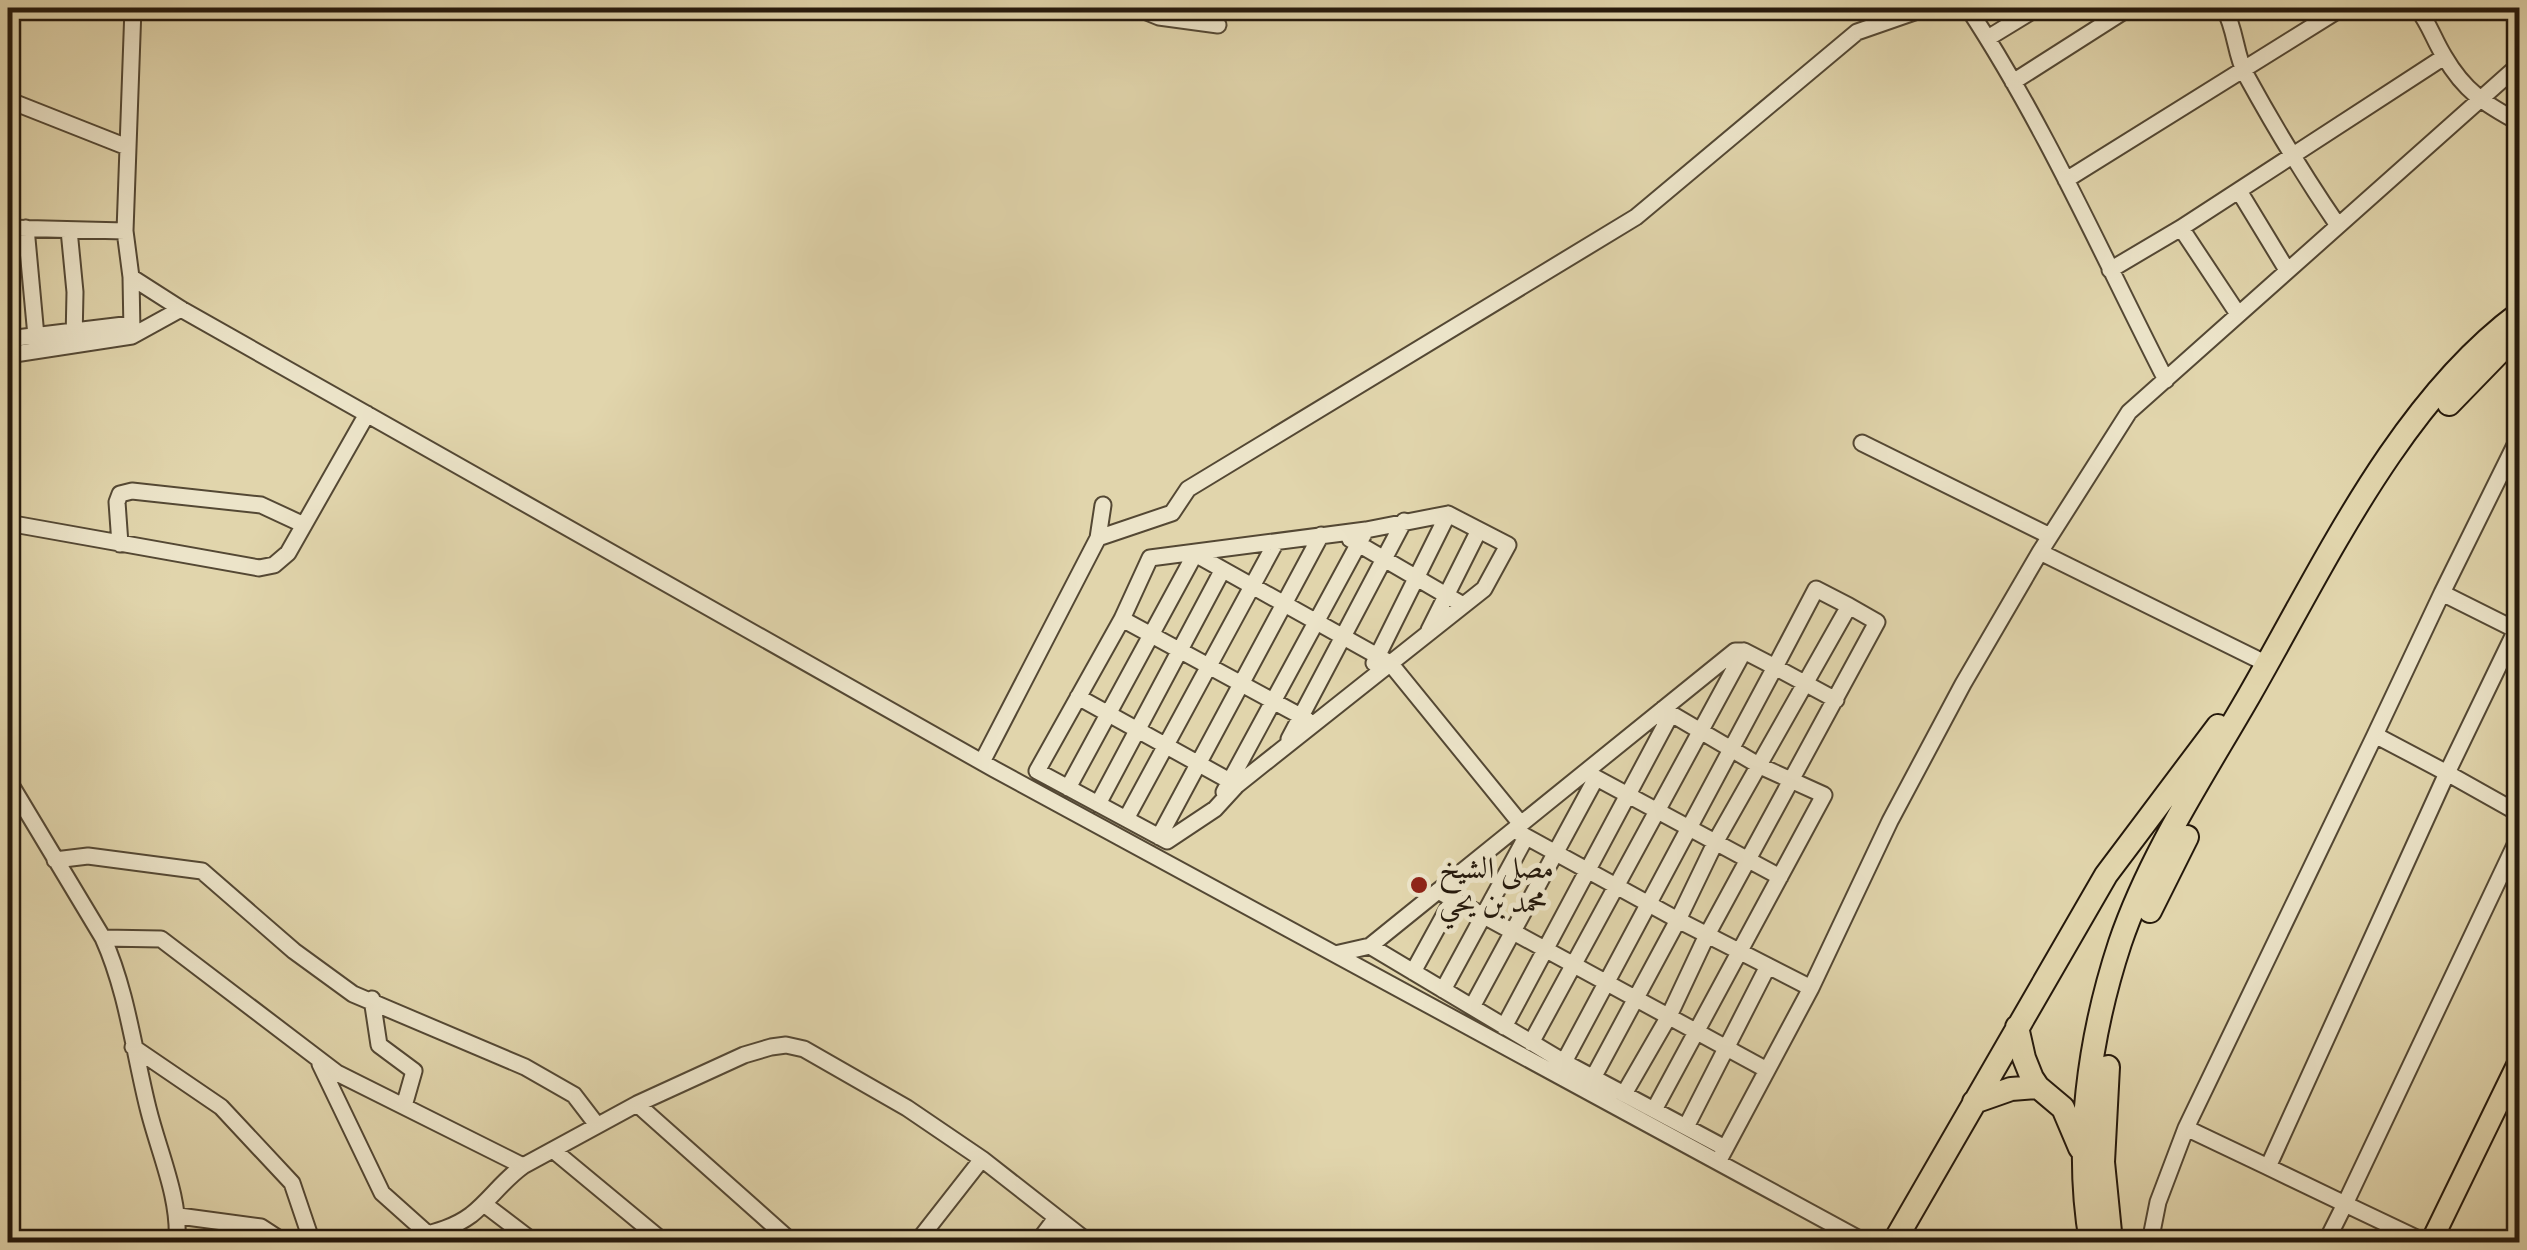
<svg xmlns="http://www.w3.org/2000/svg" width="2527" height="1250" font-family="'IM FELL French Canon',Amiri,serif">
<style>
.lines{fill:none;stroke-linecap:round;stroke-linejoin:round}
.minor-casing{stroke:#544834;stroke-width:19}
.major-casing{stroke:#25190c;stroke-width:24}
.highway-casing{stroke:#25190c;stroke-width:26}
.minor{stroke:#ece4c9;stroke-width:15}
.major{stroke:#e1d5ac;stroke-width:20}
.highway{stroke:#e1d5ac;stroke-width:22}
.poi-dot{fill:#8f2418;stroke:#ece4c9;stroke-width:4}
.labels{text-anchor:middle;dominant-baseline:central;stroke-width:10;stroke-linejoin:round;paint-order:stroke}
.poi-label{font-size:30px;fill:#25190c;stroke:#ece4c9;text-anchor:start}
</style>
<rect width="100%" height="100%" fill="#e1d5ac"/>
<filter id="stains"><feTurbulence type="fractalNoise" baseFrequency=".002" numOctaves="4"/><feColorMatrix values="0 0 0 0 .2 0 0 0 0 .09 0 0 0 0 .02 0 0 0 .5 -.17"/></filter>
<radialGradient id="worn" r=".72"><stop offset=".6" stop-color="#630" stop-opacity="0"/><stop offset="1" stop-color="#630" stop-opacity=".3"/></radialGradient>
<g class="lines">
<defs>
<path id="minor" d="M 133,8 L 125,231 L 131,277 L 181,309 L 994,769 L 1865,1242
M 1137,8 L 1159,17 L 1218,25
M 1968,8 C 2045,125 2102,255 2166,380
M 2224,8 C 2236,30 2235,54 2246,75 C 2274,126 2304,176 2337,224
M 2417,8 C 2429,23 2434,40 2444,56 C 2465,92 2485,104 2520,123
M 1988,38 L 2037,8
M 2013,82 L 2129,8
M 8,100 L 127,147
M 2066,180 L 2342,8
M 2239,191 L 2287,270
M 8,228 L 125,231
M 26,228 L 36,336
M 2181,228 L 2238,314
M 69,230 L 75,292 L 74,341
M 2110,270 L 2181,228 L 2444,57
M 131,277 L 132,332
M 8,339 L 132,324
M 8,355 L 132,336 L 181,309
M 1862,443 L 2050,536
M 1448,514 L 1508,545 L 1484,589 L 1237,785 L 1215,809 L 1167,841 L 1037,771 L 1122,619 L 1150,558 L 1366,530 Z
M 8,523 L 259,568 L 274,565 L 288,553 L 367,414
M 1098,538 L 1172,513 L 1188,489 L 1636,217 L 1857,32 L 1926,8
M 1350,539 L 1463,605
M 120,544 L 117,502 L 120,494 L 132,491 L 261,505 L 304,525
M 2040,552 L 2267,664
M 2442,593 L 2375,735 L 2447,773 L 2516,630 L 2520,632
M 1122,619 L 1306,719
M 2519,624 L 2516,630 L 2442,593 L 2520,435
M 1429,630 L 1479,530
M 1374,663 L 1448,514
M 1078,697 L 1237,785
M 1289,739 L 1404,521
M 982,762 L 1098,538 L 1103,505
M 1589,774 L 1780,877
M 8,780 L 103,938 C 127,991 134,1052 148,1108 C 159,1153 180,1197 177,1242
M 1068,788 L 1195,554 L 1390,663 L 1521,824
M 1224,792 L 1366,530
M 1098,804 L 1222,571
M 2520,814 L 2447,773 L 2268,1167 L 2345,1204 L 2516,843 L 2520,822
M 1126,819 L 1276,542
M 1159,837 L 1321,535
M 55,860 L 88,856 L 202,871 L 294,951 L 353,994 L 525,1067 L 574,1095 L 597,1125
M 1438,891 L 1767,1070
M 103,938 L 161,939 L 337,1073 L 523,1166
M 1370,946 L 1564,1062 L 1725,1148
M 1335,954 L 1370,946 L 1735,651 L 1744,651 L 1775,667 L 1816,589 L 1849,606 L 1716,841 L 1678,920 L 1514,830
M 1413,972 L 1453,899
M 1443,990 L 1526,837
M 372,999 L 379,1045 L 414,1071 L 404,1106
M 1472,1007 L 1596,778
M 1504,1027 L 1671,714
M 1531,1043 L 1744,651
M 133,1047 L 221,1107 L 292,1183 L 312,1242
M 1564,1062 L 1775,667 L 1836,700
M 320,1064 L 382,1193 L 429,1235
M 1593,1078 L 1678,920 L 1811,988
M 1624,1094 L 1669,1016 L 1707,935 L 1877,622 L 1849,606
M 637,1104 L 792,1242
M 1654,1110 L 1824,795 L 1760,766 L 1663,709
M 1686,1127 L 1768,966
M 553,1150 L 664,1242
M 1718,1162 L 1811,988 L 1890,821 L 1963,684 L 2040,552 L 2129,412 L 2520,64
M 2268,1167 L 2186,1128 L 2375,735
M 484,1204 L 534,1242
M 179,1216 L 261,1227 L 284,1242
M 397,1242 C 423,1234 448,1232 471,1215 C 490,1200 503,1180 523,1166 L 637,1104 L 744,1055 L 771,1047 L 786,1045 L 804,1049 L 907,1108 L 982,1159 L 1088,1242
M 917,1242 L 982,1159
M 1038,1242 L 1056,1218
M 2150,1242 L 2158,1202 L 2186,1128
M 2326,1242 L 2345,1204 L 2425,1242"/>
<path id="major" d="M 2431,1242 L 2520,1059"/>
<path id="highway" d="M 2449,404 L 2517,334
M 2150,911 L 2187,837
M 2017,1027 L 2024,1058 L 2032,1078 L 2038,1087 L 2063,1108 L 2080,1148
M 2108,1067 L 2103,1162 L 2111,1242
M 1974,1102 L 2011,1089 L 2038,1087
M 1894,1242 L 2106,875 L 2218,726
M 2091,1242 C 2074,1145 2089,1037 2120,943 C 2150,855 2204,774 2250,694 C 2323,567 2399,402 2520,313"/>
</defs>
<!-- minor casing -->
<use href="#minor" class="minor-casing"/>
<!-- major casing -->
<use href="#major" class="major-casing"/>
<!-- highway casing -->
<use href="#highway" class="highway-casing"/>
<!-- minor -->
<use href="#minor" class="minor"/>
<!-- major -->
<use href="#major" class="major"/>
<!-- highway -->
<use href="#highway" class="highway"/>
</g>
<!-- markers -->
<circle class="poi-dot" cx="1419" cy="885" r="10"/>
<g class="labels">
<!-- poi labels -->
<g class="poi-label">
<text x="1439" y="868">مصلى الشيخ<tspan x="1439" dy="34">محمد بن يحي</tspan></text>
</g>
</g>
<!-- margin -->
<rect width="2527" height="1250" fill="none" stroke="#e1d5ac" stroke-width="40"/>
<rect x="10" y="10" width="2507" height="1230" fill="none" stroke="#25190c" stroke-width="5"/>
<rect x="20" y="20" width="2487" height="1210" fill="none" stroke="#25190c" stroke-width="2.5"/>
<rect width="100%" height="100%" filter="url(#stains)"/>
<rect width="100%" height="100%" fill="url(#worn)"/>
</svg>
